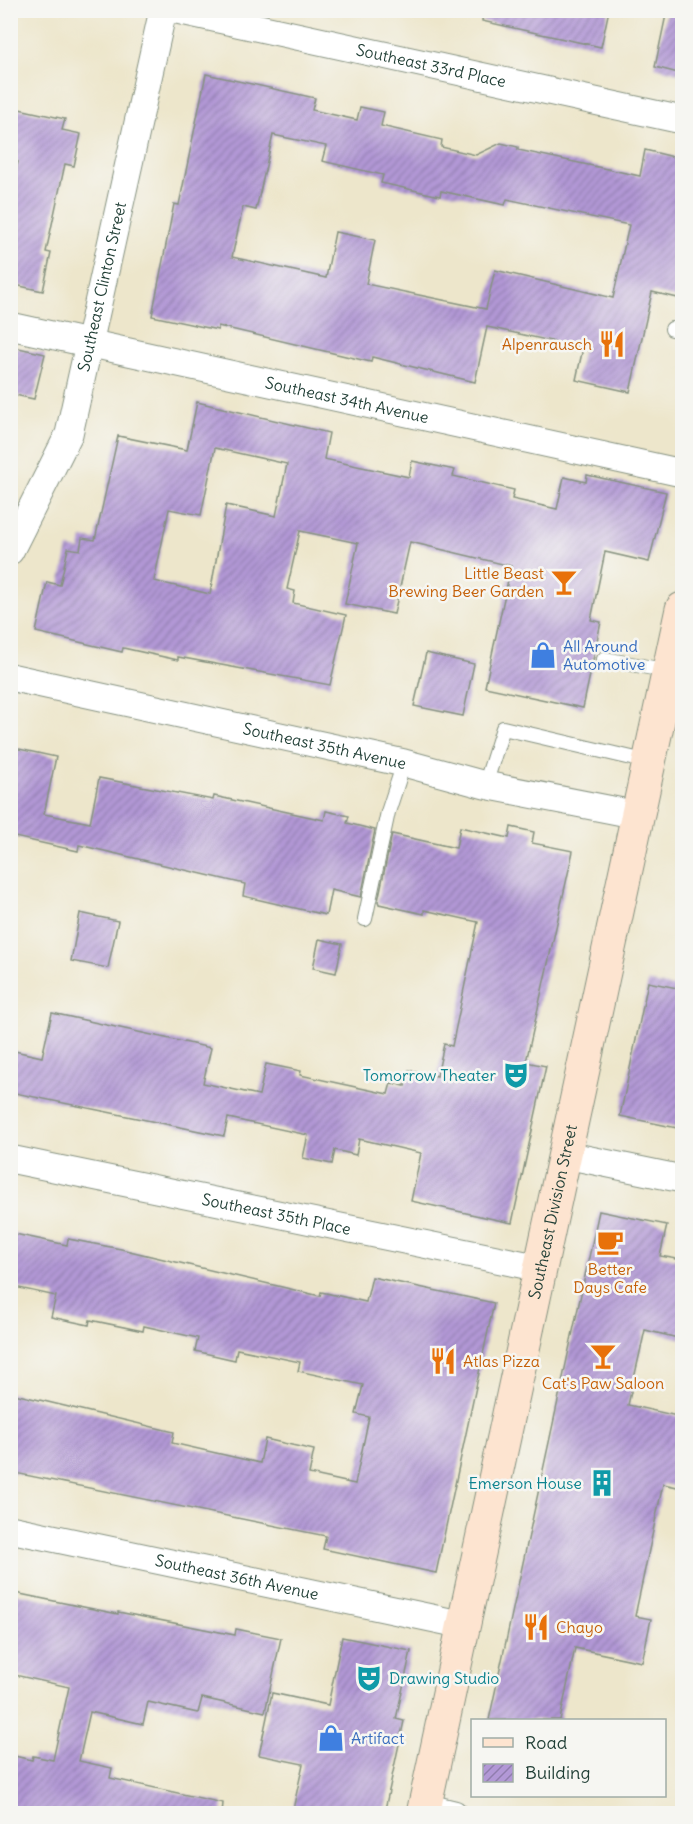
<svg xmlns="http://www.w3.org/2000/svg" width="693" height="1824" font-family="Delius,sans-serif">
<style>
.building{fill:url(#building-hatch);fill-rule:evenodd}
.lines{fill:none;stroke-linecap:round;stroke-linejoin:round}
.service-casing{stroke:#869280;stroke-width:16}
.minor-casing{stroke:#869280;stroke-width:29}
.secondary-casing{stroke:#869280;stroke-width:35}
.service{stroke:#fff;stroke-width:14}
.minor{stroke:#fff;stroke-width:27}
.secondary{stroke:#fde4d0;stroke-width:33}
.labels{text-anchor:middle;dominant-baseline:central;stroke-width:5;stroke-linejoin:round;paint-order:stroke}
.street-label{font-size:16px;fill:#1f3d34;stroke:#f6f6f2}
.food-label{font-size:16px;fill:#c56008;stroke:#f6f6f2;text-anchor:end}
.shop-label{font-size:16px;fill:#366cbe;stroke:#f6f6f2;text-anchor:start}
.culture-label{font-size:16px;fill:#0d838f;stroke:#f6f6f2;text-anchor:end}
</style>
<defs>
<pattern id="building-hatch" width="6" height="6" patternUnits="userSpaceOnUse" patternTransform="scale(1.5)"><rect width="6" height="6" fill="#b298d6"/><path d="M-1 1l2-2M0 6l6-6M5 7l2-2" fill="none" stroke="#907dae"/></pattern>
</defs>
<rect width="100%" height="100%" fill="#f6f6f2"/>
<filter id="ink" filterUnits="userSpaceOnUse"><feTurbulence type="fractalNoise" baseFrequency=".0167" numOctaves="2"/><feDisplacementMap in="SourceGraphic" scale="12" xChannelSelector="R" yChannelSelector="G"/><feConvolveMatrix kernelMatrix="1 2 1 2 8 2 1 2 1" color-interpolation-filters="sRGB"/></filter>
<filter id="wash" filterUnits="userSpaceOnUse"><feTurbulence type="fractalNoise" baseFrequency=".008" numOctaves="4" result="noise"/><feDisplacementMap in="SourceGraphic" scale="24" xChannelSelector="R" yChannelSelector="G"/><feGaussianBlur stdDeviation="1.35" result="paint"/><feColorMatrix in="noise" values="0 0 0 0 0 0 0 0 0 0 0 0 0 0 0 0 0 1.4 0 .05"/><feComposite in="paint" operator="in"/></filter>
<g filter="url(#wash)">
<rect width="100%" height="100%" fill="#ede6cb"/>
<g id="blocks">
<!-- building -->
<path class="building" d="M 483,10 L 609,10 L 601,47 L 482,21 Z
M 667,10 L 682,10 L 682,74 L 655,67 Z
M 206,74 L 315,98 L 312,110 L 357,120 L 360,107 L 384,112 L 381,126 L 442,140 L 441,147 L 476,155 L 501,143 L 518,147 L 518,150 L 640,176 L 645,150 L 682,159 L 682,299 L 652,292 L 630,392 L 576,380 L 583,348 L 487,327 L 475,382 L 372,357 L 371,362 L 218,326 L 218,330 L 152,316 L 174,204 L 179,205 ZM 273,135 L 326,146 L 322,161 L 383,175 L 381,183 L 440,196 L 441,191 L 505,205 L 507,199 L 629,225 L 613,298 L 495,270 L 486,309 L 366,284 L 375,240 L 335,232 L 326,278 L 232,257 L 243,207 L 256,210 Z
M 10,107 L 65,119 L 62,130 L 81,134 L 74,166 L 65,164 L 46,252 L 51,253 L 43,291 L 10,284 L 10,196 L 18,162 L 10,161 Z
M 10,346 L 45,354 L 34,399 L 10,394 Z
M 197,402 L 329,433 L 324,459 L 409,477 L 412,461 L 455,470 L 453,476 L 514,490 L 512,499 L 557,509 L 564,477 L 586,482 L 587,475 L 666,492 L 649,562 L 605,552 L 591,620 L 601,622 L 583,708 L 485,687 L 511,566 L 410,542 L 394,614 L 345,604 L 358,543 L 300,531 L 287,589 L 295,591 L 293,603 L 346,615 L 330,685 L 178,657 L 178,660 L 123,648 L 122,652 L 36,632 L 47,582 L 60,585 L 68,548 L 80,550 L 82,538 L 95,540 L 118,436 L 187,450 ZM 215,448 L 287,464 L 276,516 L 226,505 L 210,594 L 154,581 L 169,509 L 201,515 Z
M 426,653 L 474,664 L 463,716 L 414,706 Z
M 10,747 L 56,757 L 44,814 L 90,823 L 99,778 L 213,800 L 214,796 L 324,820 L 326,811 L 349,816 L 347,823 L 375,830 L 361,897 L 331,890 L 326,915 L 243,896 L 245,884 L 79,845 L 78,851 L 10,836 Z
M 460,827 L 509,838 L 511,827 L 534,832 L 532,843 L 573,851 L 526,1062 L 546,1066 L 512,1223 L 411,1201 L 421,1153 L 359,1139 L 356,1155 L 335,1150 L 332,1164 L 303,1158 L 308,1135 L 228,1118 L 224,1136 L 10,1092 L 10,1050 L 42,1057 L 52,1013 L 211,1048 L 203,1083 L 259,1095 L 266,1064 L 301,1071 L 300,1075 L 388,1094 L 391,1083 L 405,1086 L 409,1070 L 437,1076 L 444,1044 L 452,1046 L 478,922 L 424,910 L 424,914 L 379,904 L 378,901 L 392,834 L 456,848 Z
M 80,913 L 118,921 L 108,968 L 71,961 Z
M 319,939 L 342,944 L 336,973 L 313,968 Z
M 648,982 L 682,989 L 682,1129 L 620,1116 Z
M 599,1211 L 667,1225 L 660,1256 L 682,1260 L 682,1339 L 645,1330 L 628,1405 L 682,1417 L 682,1488 L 663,1484 L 635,1616 L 651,1619 L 642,1662 L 575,1648 L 560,1720 L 489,1720 Z
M 10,1233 L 67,1245 L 68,1239 L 121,1249 L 320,1296 L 321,1292 L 366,1302 L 372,1277 L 494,1303 L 436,1573 L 323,1549 L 326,1536 L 10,1472 L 10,1393 L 174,1432 L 172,1443 L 260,1463 L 265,1439 L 314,1450 L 309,1474 L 355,1484 L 369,1417 L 356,1414 L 363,1385 L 298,1371 L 300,1362 L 237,1349 L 235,1360 L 195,1351 L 198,1338 L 144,1326 L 143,1331 L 90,1320 L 89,1325 L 51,1317 L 56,1296 L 10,1286 Z
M 10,1592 L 118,1614 L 118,1612 L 235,1635 L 236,1629 L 281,1638 L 265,1712 L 202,1698 L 198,1713 L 148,1702 L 143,1724 L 90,1712 L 79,1761 L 112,1768 L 110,1778 L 223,1803 L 222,1814 L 10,1814 L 10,1755 L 32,1760 L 33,1756 L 53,1760 L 69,1687 L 10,1674 Z
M 342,1637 L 411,1651 L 396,1719 L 404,1721 L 384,1814 L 292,1814 L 303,1764 L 259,1755 L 272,1693 L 328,1705 Z"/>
</g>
</g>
<g filter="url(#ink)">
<use href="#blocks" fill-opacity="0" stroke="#869280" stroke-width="1.5"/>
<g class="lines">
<defs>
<path id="service" d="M 672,329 L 682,331
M 604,659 L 669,671
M 485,785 L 503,728 L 649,762
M 365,919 L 388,812 L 404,763"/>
<g id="minor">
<path id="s1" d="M 177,10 L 682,120"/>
<path id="s2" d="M 10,326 L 682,473"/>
<path id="s3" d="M 10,551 L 69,434 L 163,10"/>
<path id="s4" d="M 10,677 L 404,763 L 485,785 L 638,815"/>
<path d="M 566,1155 L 682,1179"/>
<path id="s5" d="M 10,1159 L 540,1268"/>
<path id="s6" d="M 10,1529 L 464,1625"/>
<path d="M 425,1807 L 454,1814"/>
</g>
<g id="secondary">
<path id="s7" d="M 423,1814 L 682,609"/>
</g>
</defs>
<!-- service casing -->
<use href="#service" class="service-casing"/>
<!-- minor casing -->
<use href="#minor" class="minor-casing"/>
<!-- secondary casing -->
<use href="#secondary" class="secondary-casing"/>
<!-- service -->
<use href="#service" class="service"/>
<!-- minor -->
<use href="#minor" class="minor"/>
<!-- secondary -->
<use href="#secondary" class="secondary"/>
</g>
</g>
<!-- icons -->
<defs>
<symbol id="restaurant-bare" viewBox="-9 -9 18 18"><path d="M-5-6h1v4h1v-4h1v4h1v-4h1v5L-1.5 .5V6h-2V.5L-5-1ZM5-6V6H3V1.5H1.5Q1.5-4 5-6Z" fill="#e8710a" stroke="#f6f6f2" stroke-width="2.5" paint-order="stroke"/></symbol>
<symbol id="bar-bare" viewBox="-9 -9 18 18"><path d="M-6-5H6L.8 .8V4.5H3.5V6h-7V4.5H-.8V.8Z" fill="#e8710a" stroke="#f6f6f2" stroke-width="2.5" paint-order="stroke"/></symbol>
<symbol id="shop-bare" viewBox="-9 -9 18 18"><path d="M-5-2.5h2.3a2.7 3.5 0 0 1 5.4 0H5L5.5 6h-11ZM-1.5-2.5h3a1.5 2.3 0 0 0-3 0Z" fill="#3f7fe0" stroke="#f6f6f2" stroke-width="2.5" paint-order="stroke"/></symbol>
<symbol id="theatre-bare" viewBox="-9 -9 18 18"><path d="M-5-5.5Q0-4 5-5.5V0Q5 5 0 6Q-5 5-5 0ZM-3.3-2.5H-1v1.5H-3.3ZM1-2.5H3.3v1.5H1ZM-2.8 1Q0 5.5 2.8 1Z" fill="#0f9aa8" stroke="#f6f6f2" stroke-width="2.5" paint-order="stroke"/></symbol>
<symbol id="cafe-bare" viewBox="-9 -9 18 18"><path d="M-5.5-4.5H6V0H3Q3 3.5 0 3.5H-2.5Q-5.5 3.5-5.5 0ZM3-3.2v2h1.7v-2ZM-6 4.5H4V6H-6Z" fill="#e8710a" stroke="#f6f6f2" stroke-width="2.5" paint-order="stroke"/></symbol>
<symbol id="building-bare" viewBox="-9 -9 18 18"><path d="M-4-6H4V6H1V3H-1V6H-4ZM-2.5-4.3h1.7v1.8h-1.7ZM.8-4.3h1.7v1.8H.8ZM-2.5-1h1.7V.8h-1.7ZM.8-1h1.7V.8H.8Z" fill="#0f9aa8" stroke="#f6f6f2" stroke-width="2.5" paint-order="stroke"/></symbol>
</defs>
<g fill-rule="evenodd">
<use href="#restaurant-bare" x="593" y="325" width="38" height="38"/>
<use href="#bar-bare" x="545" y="563" width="38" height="38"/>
<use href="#shop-bare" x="524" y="636" width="38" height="38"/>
<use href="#theatre-bare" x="497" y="1056" width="38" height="38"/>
<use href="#cafe-bare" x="591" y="1223" width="38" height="38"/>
<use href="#bar-bare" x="584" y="1337" width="38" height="38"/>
<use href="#restaurant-bare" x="424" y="1342" width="38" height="38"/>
<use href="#building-bare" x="583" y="1464" width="38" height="38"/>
<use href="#restaurant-bare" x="517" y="1608" width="38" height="38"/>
<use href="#theatre-bare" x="350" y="1659" width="38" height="38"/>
<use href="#shop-bare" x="312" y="1719" width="38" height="38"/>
</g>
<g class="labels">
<!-- street labels -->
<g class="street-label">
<text stroke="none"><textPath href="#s1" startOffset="260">Southeast 33rd Place</textPath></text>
<text stroke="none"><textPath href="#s3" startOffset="282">Southeast Clinton Street</textPath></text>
<text stroke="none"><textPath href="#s2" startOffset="345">Southeast 34th Avenue</textPath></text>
<text stroke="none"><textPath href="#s4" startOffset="322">Southeast 35th Avenue</textPath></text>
<text stroke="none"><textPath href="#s7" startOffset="616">Southeast Division Street</textPath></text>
<text stroke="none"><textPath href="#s5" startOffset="272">Southeast 35th Place</textPath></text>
<text stroke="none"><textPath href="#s6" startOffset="232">Southeast 36th Avenue</textPath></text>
</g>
<!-- food labels -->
<g class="food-label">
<text x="592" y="344">Alpenrausch</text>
<text x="544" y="573">Little Beast<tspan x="544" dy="18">Brewing Beer Garden</tspan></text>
<text x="610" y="1269" text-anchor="middle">Better<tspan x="610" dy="18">Days Cafe</tspan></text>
<text x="463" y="1361" text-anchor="start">Atlas Pizza</text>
<text x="603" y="1383" text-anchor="middle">Cat's Paw Saloon</text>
<text x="556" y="1627" text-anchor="start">Chayo</text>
</g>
<!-- shop labels -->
<g class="shop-label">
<text x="563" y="646">All Around<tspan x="563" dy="18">Automotive</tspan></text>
<text x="351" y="1738">Artifact</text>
</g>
<!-- culture labels -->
<g class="culture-label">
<text x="496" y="1075">Tomorrow Theater</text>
<text x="582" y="1483">Emerson House</text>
<text x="389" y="1678" text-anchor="start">Drawing Studio</text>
</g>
</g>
<!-- margin -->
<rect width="693" height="1824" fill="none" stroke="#f6f6f2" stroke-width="36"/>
<!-- legend -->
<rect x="471" y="1719" width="195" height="78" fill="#f6f6f2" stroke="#a0aca6" stroke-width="1.5"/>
<rect x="483" y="1738" width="30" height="9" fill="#fde4d0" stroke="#a0aca6" stroke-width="1.5"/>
<text x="525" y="1749" font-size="18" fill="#1f3d34">Road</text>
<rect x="483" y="1764" width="30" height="18" fill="url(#building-hatch)" stroke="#a0aca6" stroke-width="1.5"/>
<text x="525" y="1779" font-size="18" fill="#1f3d34">Building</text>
</svg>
